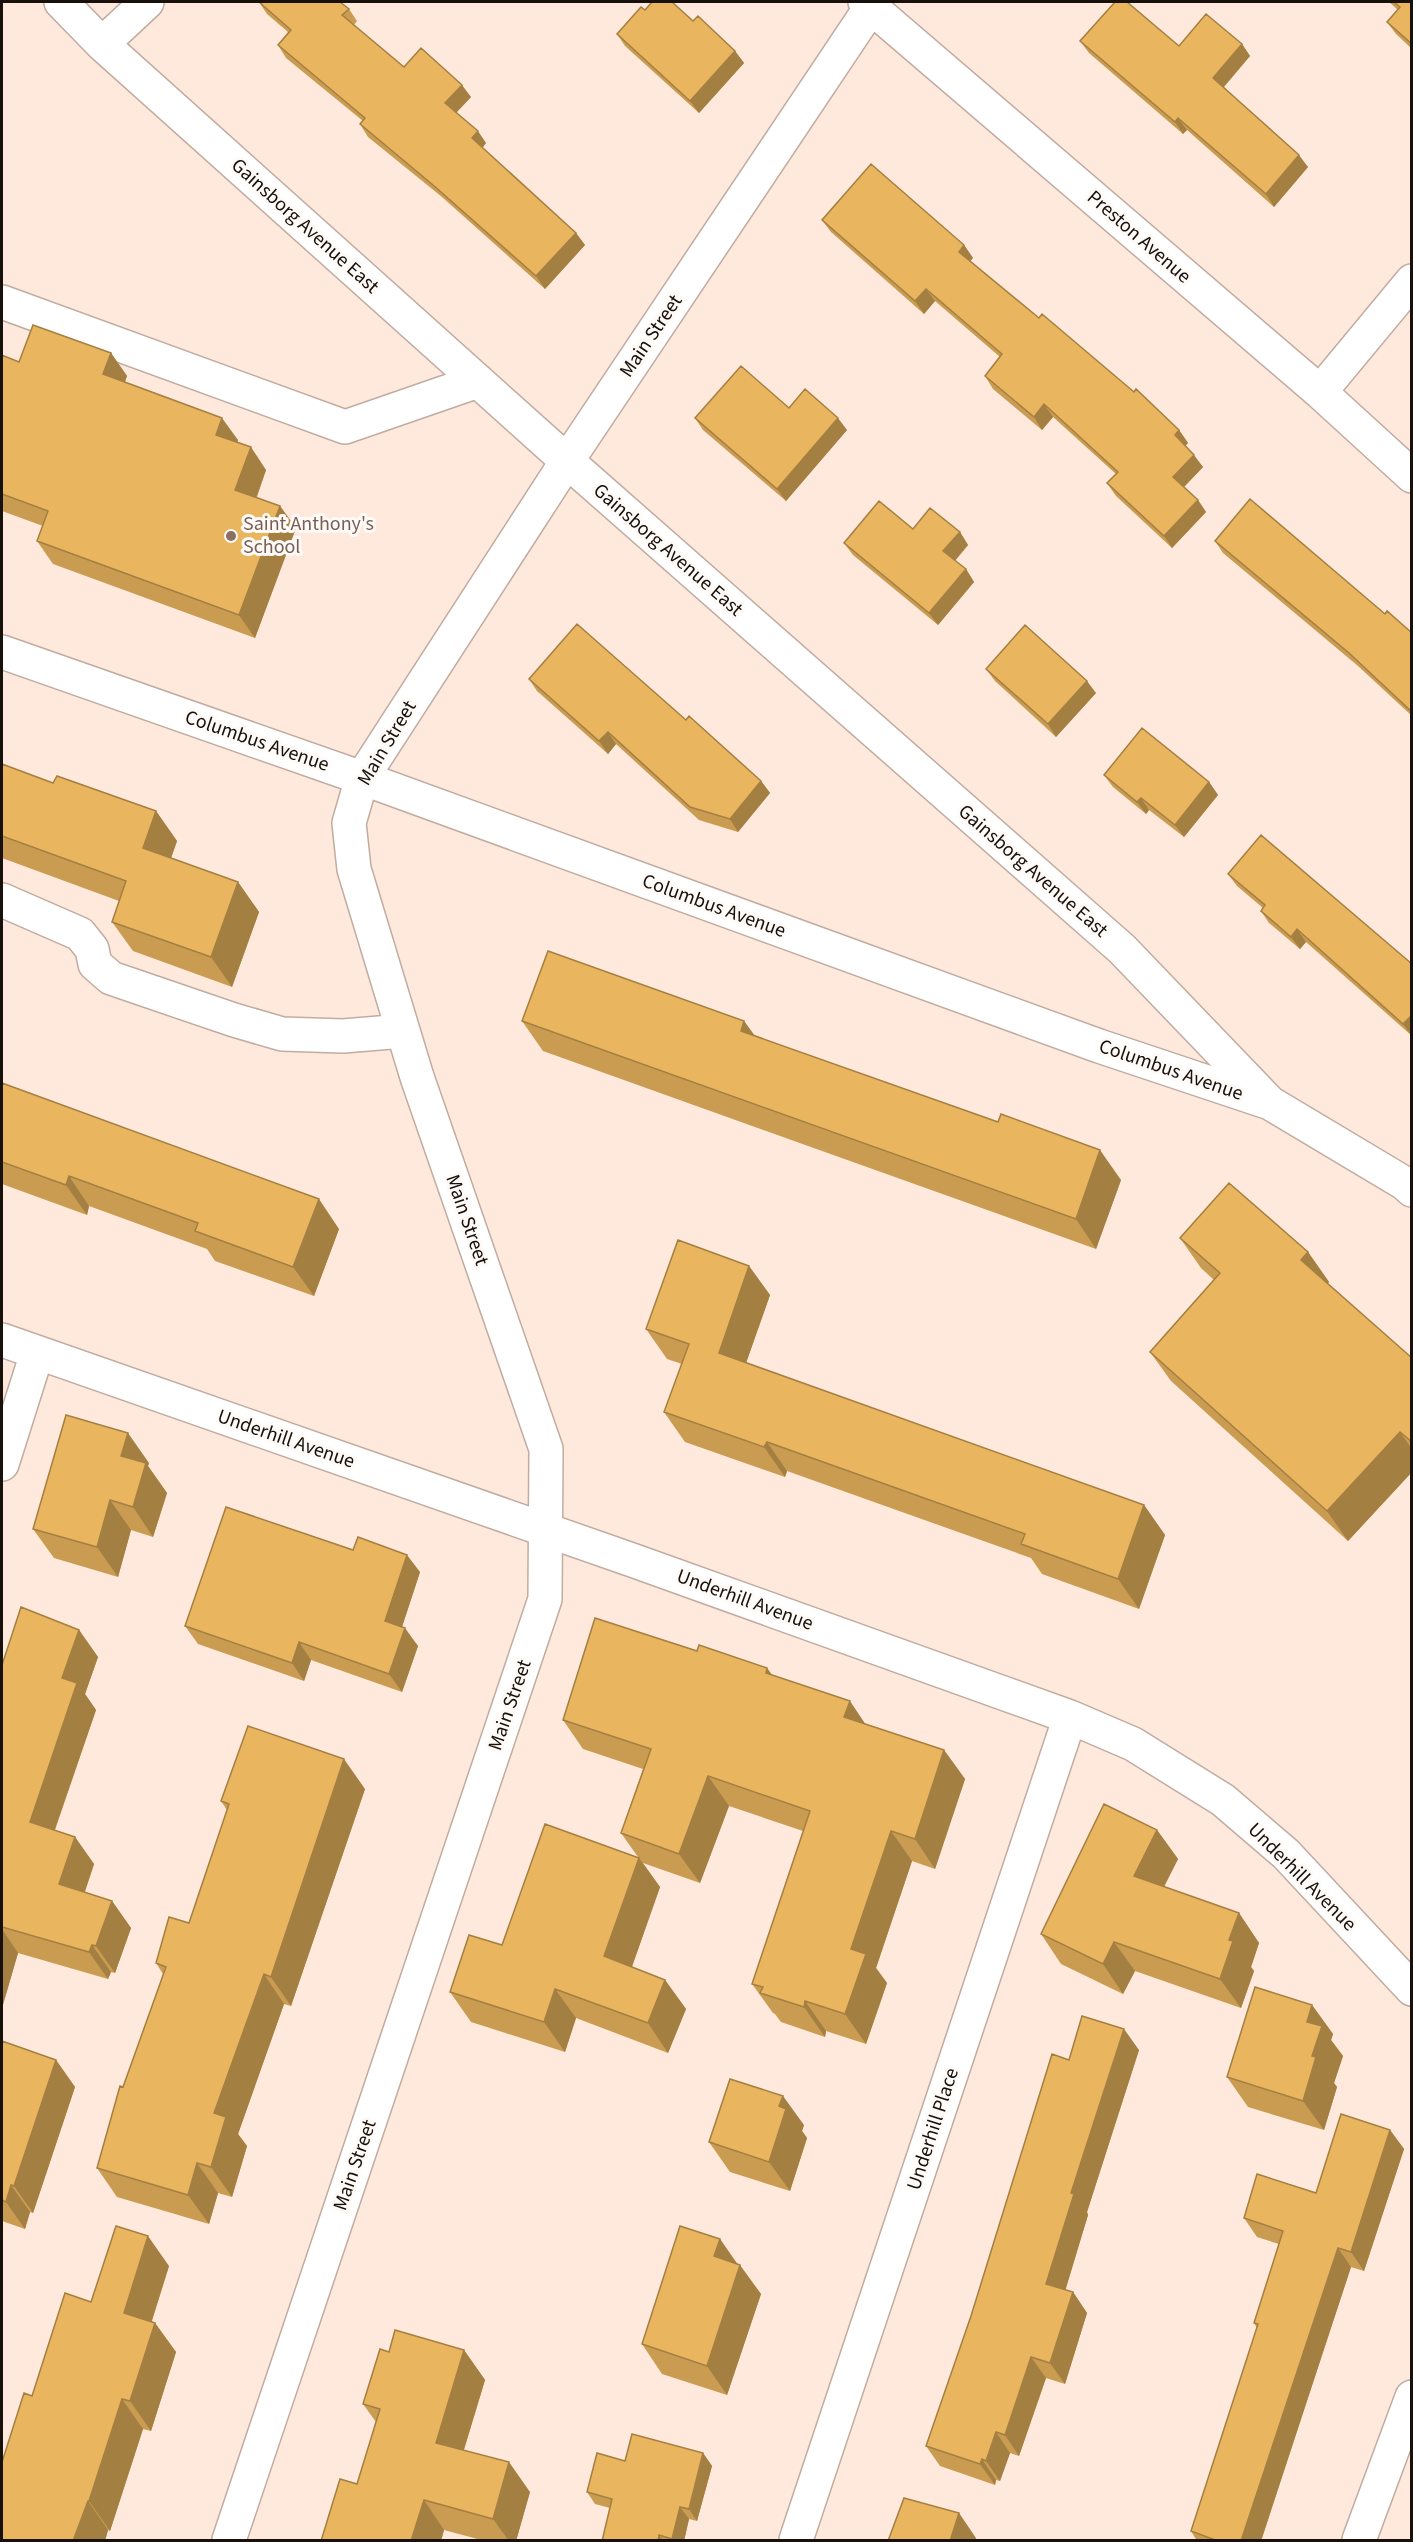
<svg xmlns="http://www.w3.org/2000/svg" width="1413" height="2542" font-family="'Source Sans 3',sans-serif">
<style>
.lines{fill:none;stroke-linecap:round;stroke-linejoin:round}
.minor-casing{stroke:#c0aca0;stroke-width:36}
.minor{stroke:#fff;stroke-width:33}
.wall{fill:#c99c52}
.shaded-wall{fill:#a47f42}
.building{fill:#eab55f;stroke:#a47f42;stroke-width:1.5}
.education-dot{fill:#8d6e63;stroke:#fefaf7;stroke-width:2}
.labels{text-anchor:middle;dominant-baseline:central;stroke-width:6;stroke-linejoin:round;paint-order:stroke}
.street-label{font-size:20px;fill:#17100b;stroke:#fefaf7}
.education-label{font-size:20px;fill:#785e54;stroke:#fefaf7;text-anchor:start}
</style>
<rect width="100%" height="100%" fill="#fee9dc"/>
<g class="lines">
<defs>
<path id="minor" d="M 61,2 L 102,44 L 567,461 L 1122,949 L 1270,1103
M 865,2 L 1320,392 L 1412,476
M 102,44 L 147,2
M 2,302 L 345,427 L 478,381
M 1320,392 L 1412,281
M 2,652 L 362,778 L 1099,1046 L 1270,1103 L 1404,1183 L 1412,1190
M 2,900 L 80,934 L 92,949 L 95,964 L 111,978 L 234,1020 L 282,1034 L 343,1036 L 403,1031
M 2,1340 L 632,1560 L 1070,1717 L 1133,1744 L 1223,1800 L 1286,1854 L 1412,1989
M 2,1464 L 37,1353
M 229,2540 L 545,1599 L 546,1449 L 417,1077 L 354,869 L 349,823 L 362,778 L 567,461 L 871,7
M 796,2540 L 1070,1717
M 1359,2540 L 1412,2397"/>
</defs>
<!-- minor casing -->
<use href="#minor" class="minor-casing"/>
<!-- minor -->
<use href="#minor" class="minor"/>
</g>
<!-- wall -->
<path class="wall" d="M 259,2 L 349,9 L 357,21 L 354,25 L 404,67 L 471,97 L 456,113 L 486,143 L 482,148 L 576,233 L 585,245 L 545,289 L 442,197 L 368,137 L 360,124 L 363,121 L 286,58 L 278,45 L 288,32 L 267,14 Z
M 1389,2 L 1412,2 L 1412,49 L 1396,34 L 1387,22 L 1398,10 Z
M 645,10 L 693,21 L 735,51 L 744,63 L 699,113 L 625,46 L 617,34 Z
M 1080,41 L 1179,46 L 1242,44 L 1250,56 L 1224,87 L 1308,167 L 1274,207 L 1187,130 L 1183,134 L 1089,53 Z
M 822,220 L 964,245 L 973,258 L 970,261 L 1039,318 L 1179,430 L 1188,443 L 1185,446 L 1203,467 L 1184,487 L 1198,500 L 1206,512 L 1172,548 L 1116,496 L 1107,483 L 1116,474 L 1053,417 L 1042,430 L 993,389 L 985,376 L 1000,357 L 935,301 L 924,314 L 831,232 Z
M 111,353 L 127,376 L 125,382 L 238,440 L 237,442 L 266,470 L 257,497 L 280,506 L 296,528 L 255,638 L 53,564 L 37,541 L 43,526 L 2,511 L 2,355 L 19,362 Z
M 789,408 L 847,430 L 786,501 L 703,430 L 695,418 Z
M 913,529 L 960,532 L 968,545 L 955,561 L 966,569 L 974,582 L 938,625 L 853,555 L 844,543 Z
M 1215,541 L 1385,614 L 1412,633 L 1412,716 L 1358,666 L 1223,553 Z
M 986,669 L 1096,693 L 1056,737 L 995,681 Z
M 529,679 L 686,720 L 761,781 L 770,793 L 738,832 L 699,820 L 616,744 L 608,754 L 537,691 Z
M 2,764 L 53,783 L 156,811 L 177,841 L 171,858 L 238,882 L 259,912 L 232,987 L 133,951 L 112,922 L 119,901 L 2,858 Z
M 1104,775 L 1209,782 L 1218,795 L 1184,837 L 1149,810 L 1146,814 L 1113,787 Z
M 1228,874 L 1412,964 L 1412,1036 L 1306,942 L 1300,949 L 1269,923 L 1261,911 L 1263,908 L 1237,886 Z
M 522,1021 L 744,1021 L 754,1035 L 1121,1180 L 1096,1249 L 543,1051 Z
M 2,1083 L 339,1229 L 314,1296 L 215,1261 L 207,1249 L 89,1206 L 87,1215 L 2,1184 Z
M 1180,1238 L 1308,1252 L 1329,1282 L 1327,1283 L 1412,1358 L 1412,1472 L 1348,1541 L 1171,1381 L 1150,1352 L 1214,1280 L 1201,1268 Z
M 749,1266 L 770,1295 L 746,1363 L 1144,1505 L 1165,1535 L 1139,1609 L 1042,1574 L 1031,1558 L 787,1471 L 785,1477 L 685,1442 L 664,1412 L 682,1364 L 667,1359 L 646,1329 Z
M 149,1463 L 148,1466 L 167,1493 L 153,1537 L 131,1530 L 118,1577 L 54,1558 L 33,1529 Z
M 353,1550 L 420,1572 L 402,1627 L 418,1646 L 402,1692 L 311,1660 L 304,1681 L 198,1644 L 185,1626 Z
M 79,1630 L 98,1657 L 85,1694 L 96,1710 L 55,1830 L 75,1837 L 94,1864 L 85,1892 L 112,1901 L 131,1928 L 115,1973 L 111,1972 L 108,1979 L 18,1953 L 2,2008 L 2,1665 Z
M 697,1651 L 767,1668 L 772,1675 L 865,1724 L 944,1750 L 965,1779 L 935,1869 L 912,1861 L 876,1968 L 887,1983 L 866,2044 L 826,2031 L 825,2037 L 781,2022 L 775,2014 L 773,2013 L 752,1984 L 803,1831 L 729,1806 L 700,1883 L 643,1863 L 660,1887 L 632,1967 L 665,1980 L 686,2009 L 668,2053 L 576,2018 L 565,2052 L 471,2022 L 450,1992 L 502,1945 L 638,1857 L 621,1833 L 643,1769 L 583,1749 L 563,1720 Z
M 365,1789 L 291,2006 L 284,2004 L 238,2134 L 247,2146 L 232,2197 L 218,2193 L 209,2224 L 117,2197 L 97,2168 L 163,1974 L 156,1963 L 189,1923 L 227,1810 L 221,1801 Z
M 1157,1830 L 1178,1859 L 1164,1887 L 1239,1913 L 1259,1943 L 1251,1967 L 1254,1971 L 1241,2008 L 1135,1971 L 1123,1994 L 1061,1964 L 1041,1934 Z
M 1312,2005 L 1333,2034 L 1331,2040 L 1343,2056 L 1334,2083 L 1337,2087 L 1324,2130 L 1248,2107 L 1227,2077 Z
M 2,2041 L 56,2060 L 75,2087 L 33,2213 L 30,2212 L 25,2229 L 2,2221 Z
M 1139,2050 L 1087,2212 L 1088,2215 L 1065,2290 L 1073,2292 L 1087,2313 L 1065,2384 L 1046,2378 L 1019,2456 L 1010,2453 L 1000,2481 L 996,2480 L 995,2485 L 940,2466 L 926,2446 L 1069,2060 Z
M 804,2125 L 802,2131 L 807,2138 L 790,2191 L 730,2172 L 709,2142 Z
M 1390,2130 L 1404,2149 L 1364,2271 L 1351,2267 L 1261,2541 L 1197,2541 L 1191,2531 L 1257,2328 L 1254,2323 L 1279,2244 L 1257,2237 L 1244,2218 L 1316,2193 Z
M 720,2239 L 737,2263 L 761,2294 L 727,2395 L 662,2374 L 642,2344 Z
M 169,2266 L 152,2321 L 155,2323 L 176,2352 L 151,2431 L 143,2429 L 110,2531 L 108,2530 L 105,2541 L 2,2541 L 32,2396 L 91,2302 Z
M 464,2350 L 485,2380 L 464,2450 L 530,2492 L 516,2541 L 485,2541 L 444,2530 L 441,2541 L 321,2541 L 357,2484 L 376,2422 L 363,2404 L 389,2352 Z
M 703,2453 L 712,2466 L 697,2521 L 689,2519 L 684,2541 L 602,2541 L 610,2508 L 595,2504 L 587,2492 L 625,2461 Z"/>
<!-- shaded-wall -->
<path class="shaded-wall" d="M 1242,44 L 1250,56 L 1221,90 L 1213,78 Z
M 735,51 L 744,63 L 699,113 L 690,101 Z
M 462,85 L 471,97 L 453,116 L 445,103 Z
M 1178,118 L 1187,130 L 1183,134 L 1175,122 Z
M 478,131 L 486,143 L 480,151 L 472,138 Z
M 1299,155 L 1308,167 L 1274,207 L 1266,194 Z
M 576,233 L 585,245 L 545,289 L 536,276 Z
M 964,245 L 973,258 L 967,264 L 959,252 Z
M 926,289 L 935,301 L 924,314 L 915,301 Z
M 111,353 L 127,376 L 119,396 L 103,374 Z
M 1044,404 L 1053,417 L 1042,430 L 1034,417 Z
M 222,418 L 238,440 L 232,457 L 216,435 Z
M 838,418 L 847,430 L 786,501 L 777,489 Z
M 1179,430 L 1188,443 L 1183,448 L 1175,435 Z
M 251,447 L 266,470 L 251,512 L 235,490 Z
M 1194,455 L 1203,467 L 1182,489 L 1173,477 Z
M 1198,500 L 1206,512 L 1172,548 L 1164,536 Z
M 280,506 L 296,528 L 255,638 L 239,615 Z
M 960,532 L 968,545 L 952,564 L 943,551 Z
M 966,569 L 974,582 L 938,625 L 929,613 Z
M 1087,681 L 1096,693 L 1056,737 L 1048,724 Z
M 608,732 L 616,744 L 608,754 L 599,741 Z
M 761,781 L 770,793 L 738,832 L 730,819 Z
M 1209,782 L 1218,795 L 1184,837 L 1175,825 Z
M 1141,798 L 1149,810 L 1146,814 L 1137,802 Z
M 156,811 L 177,841 L 164,878 L 143,848 Z
M 238,882 L 259,912 L 232,987 L 211,957 Z
M 1297,929 L 1306,942 L 1300,949 L 1291,937 Z
M 1412,1015 L 1412,1036 L 1403,1024 Z
M 744,1021 L 765,1050 L 741,1031 Z
M 1100,1150 L 1121,1180 L 1096,1249 L 1076,1219 Z
M 69,1176 L 89,1206 L 87,1215 L 66,1185 Z
M 319,1199 L 339,1229 L 314,1296 L 293,1267 Z
M 1308,1252 L 1329,1282 L 1322,1290 L 1301,1260 Z
M 749,1266 L 770,1295 L 739,1383 L 719,1353 Z
M 1400,1432 L 1412,1449 L 1412,1472 L 1348,1541 L 1327,1511 Z
M 128,1433 L 149,1463 L 148,1466 L 167,1493 L 153,1537 L 133,1507 L 121,1456 Z
M 767,1442 L 787,1471 L 785,1477 L 764,1447 Z
M 110,1500 L 131,1530 L 118,1577 L 97,1547 Z
M 1144,1505 L 1165,1535 L 1139,1609 L 1118,1579 Z
M 407,1555 L 420,1572 L 398,1639 L 385,1621 Z
M 405,1628 L 418,1646 L 402,1692 L 389,1674 Z
M 79,1630 L 98,1657 L 85,1694 L 96,1710 L 48,1849 L 30,1822 L 62,1678 Z
M 299,1642 L 311,1660 L 304,1681 L 292,1663 Z
M 767,1668 L 788,1698 L 766,1673 Z
M 850,1701 L 870,1731 L 844,1717 Z
M 944,1750 L 965,1779 L 935,1869 L 915,1839 Z
M 344,1759 L 365,1789 L 291,2006 L 271,1977 Z
M 708,1776 L 729,1806 L 700,1883 L 679,1854 Z
M 1157,1830 L 1178,1859 L 1154,1906 L 1134,1876 Z
M 891,1831 L 912,1861 L 876,1968 L 887,1983 L 866,2044 L 845,2014 L 851,1949 Z
M 75,1837 L 94,1864 L 78,1911 L 59,1884 Z
M 639,1858 L 660,1887 L 625,1986 L 604,1956 Z
M 112,1901 L 131,1928 L 115,1973 L 96,1946 Z
M 1239,1913 L 1259,1943 L 1251,1967 L 1254,1971 L 1241,2008 L 1220,1979 L 1229,1940 Z
M 2,1929 L 18,1953 L 2,2008 Z
M 1114,1942 L 1135,1971 L 1123,1994 L 1103,1964 Z
M 92,1945 L 111,1972 L 108,1979 L 89,1952 Z
M 264,1974 L 284,2004 L 238,2134 L 247,2146 L 232,2197 L 211,2167 L 214,2113 Z
M 665,1980 L 686,2009 L 668,2053 L 648,2023 Z
M 555,1989 L 576,2018 L 565,2052 L 544,2022 Z
M 805,2001 L 826,2031 L 825,2037 L 804,2007 Z
M 1312,2005 L 1333,2034 L 1331,2040 L 1343,2056 L 1334,2083 L 1337,2087 L 1324,2130 L 1303,2101 L 1312,2056 L 1307,2022 Z
M 1124,2029 L 1139,2050 L 1087,2212 L 1088,2215 L 1061,2305 L 1046,2284 L 1071,2193 Z
M 56,2060 L 75,2087 L 33,2213 L 14,2186 Z
M 783,2096 L 804,2125 L 802,2131 L 807,2138 L 790,2191 L 769,2162 L 779,2106 Z
M 1390,2130 L 1404,2149 L 1364,2271 L 1351,2252 Z
M 197,2163 L 218,2193 L 209,2224 L 188,2195 Z
M 11,2185 L 30,2212 L 25,2229 L 6,2202 Z
M 148,2236 L 169,2266 L 145,2342 L 124,2313 Z
M 720,2239 L 739,2267 L 740,2265 L 761,2294 L 727,2395 L 707,2366 L 714,2256 Z
M 1338,2248 L 1351,2267 L 1261,2541 L 1241,2541 Z
M 1073,2292 L 1087,2313 L 1065,2384 L 1050,2363 Z
M 155,2323 L 176,2352 L 151,2431 L 130,2401 Z
M 464,2350 L 485,2380 L 457,2472 L 436,2443 Z
M 1031,2357 L 1046,2378 L 1019,2456 L 1005,2435 Z
M 122,2399 L 143,2429 L 110,2531 L 89,2501 Z
M 996,2432 L 1010,2453 L 1000,2481 L 986,2461 Z
M 703,2453 L 712,2466 L 697,2521 L 689,2509 Z
M 982,2459 L 996,2480 L 995,2485 L 980,2464 Z
M 509,2462 L 530,2492 L 516,2541 L 509,2541 L 493,2519 Z
M 424,2500 L 444,2530 L 441,2541 L 411,2541 Z
M 88,2501 L 108,2530 L 105,2541 L 73,2541 Z
M 680,2507 L 689,2519 L 684,2541 L 674,2541 L 672,2539 Z
M 959,2513 L 976,2538 L 975,2541 L 950,2541 Z
M 659,2535 L 663,2541 L 658,2541 Z"/>
<!-- building -->
<path class="building" d="M 259,2 L 340,2 L 349,9 L 342,15 L 404,67 L 421,48 L 462,85 L 445,103 L 478,131 L 472,138 L 576,233 L 536,276 L 433,185 L 360,124 L 365,118 L 278,45 L 291,30 Z
M 652,2 L 672,2 L 693,21 L 698,16 L 735,51 L 690,101 L 617,34 L 641,7 L 645,10 Z
M 1115,2 L 1127,2 L 1179,46 L 1206,14 L 1242,44 L 1213,78 L 1299,155 L 1266,194 L 1178,118 L 1175,122 L 1080,41 Z
M 1394,2 L 1412,2 L 1412,44 L 1387,22 L 1400,7 Z
M 871,164 L 964,245 L 959,252 L 1039,318 L 1042,314 L 1134,392 L 1136,389 L 1179,430 L 1175,435 L 1194,455 L 1173,477 L 1198,500 L 1164,536 L 1107,483 L 1118,472 L 1044,404 L 1034,417 L 985,376 L 1002,354 L 926,289 L 915,301 L 822,220 Z
M 33,325 L 111,353 L 103,374 L 222,418 L 216,435 L 251,447 L 235,490 L 280,506 L 239,615 L 37,541 L 48,511 L 2,494 L 2,355 L 19,362 Z
M 741,366 L 789,408 L 805,389 L 838,418 L 777,489 L 695,418 Z
M 1250,499 L 1385,614 L 1387,611 L 1412,633 L 1412,712 L 1349,653 L 1215,541 Z
M 879,501 L 913,529 L 930,508 L 960,532 L 943,551 L 966,569 L 929,613 L 844,543 Z
M 577,624 L 686,720 L 689,716 L 761,781 L 730,819 L 690,807 L 608,732 L 599,741 L 529,679 Z
M 1025,625 L 1087,681 L 1048,724 L 986,669 Z
M 1142,728 L 1209,782 L 1175,825 L 1141,798 L 1137,802 L 1104,775 Z
M 2,764 L 53,783 L 57,776 L 156,811 L 143,848 L 238,882 L 211,957 L 112,922 L 126,881 L 2,836 Z
M 1261,835 L 1412,964 L 1412,1015 L 1403,1024 L 1297,929 L 1291,937 L 1261,911 L 1265,905 L 1228,874 Z
M 548,951 L 744,1021 L 741,1031 L 998,1122 L 1001,1114 L 1100,1150 L 1076,1219 L 522,1021 Z
M 2,1083 L 319,1199 L 293,1267 L 195,1231 L 198,1223 L 69,1176 L 66,1185 L 2,1162 Z
M 1229,1183 L 1308,1252 L 1301,1260 L 1412,1358 L 1412,1442 L 1400,1432 L 1327,1511 L 1150,1352 L 1220,1273 L 1180,1238 Z
M 678,1240 L 749,1266 L 719,1353 L 1144,1505 L 1118,1579 L 1021,1544 L 1025,1534 L 767,1442 L 764,1447 L 664,1412 L 689,1344 L 646,1329 Z
M 66,1415 L 128,1433 L 121,1456 L 146,1463 L 133,1507 L 110,1500 L 97,1547 L 33,1529 Z
M 226,1507 L 353,1550 L 358,1537 L 407,1555 L 385,1621 L 405,1628 L 389,1674 L 299,1642 L 292,1663 L 185,1626 Z
M 21,1607 L 79,1630 L 62,1678 L 77,1683 L 30,1822 L 75,1837 L 59,1884 L 112,1901 L 96,1946 L 92,1945 L 89,1952 L 2,1927 L 2,1665 Z
M 595,1618 L 697,1651 L 699,1645 L 767,1668 L 766,1673 L 850,1701 L 844,1717 L 944,1750 L 915,1839 L 891,1831 L 851,1949 L 866,1954 L 845,2014 L 805,2001 L 804,2007 L 760,1993 L 763,1987 L 752,1984 L 810,1811 L 708,1776 L 679,1854 L 621,1833 L 651,1749 L 563,1720 Z
M 248,1726 L 344,1759 L 271,1977 L 264,1974 L 214,2113 L 226,2117 L 211,2167 L 197,2163 L 188,2195 L 97,2168 L 120,2086 L 123,2087 L 166,1967 L 156,1963 L 169,1917 L 189,1923 L 229,1804 L 221,1801 Z
M 1104,1804 L 1157,1830 L 1134,1876 L 1239,1913 L 1229,1940 L 1233,1941 L 1220,1979 L 1114,1942 L 1103,1964 L 1041,1934 Z
M 545,1824 L 639,1858 L 604,1956 L 665,1980 L 648,2023 L 555,1989 L 544,2022 L 450,1992 L 469,1935 L 502,1945 Z
M 1255,1987 L 1312,2005 L 1307,2022 L 1322,2026 L 1312,2056 L 1316,2057 L 1303,2101 L 1227,2077 Z
M 1082,2016 L 1124,2029 L 1071,2193 L 1074,2194 L 1046,2284 L 1073,2292 L 1050,2363 L 1031,2357 L 1005,2435 L 996,2432 L 986,2461 L 982,2459 L 980,2464 L 926,2446 L 971,2316 L 1052,2054 L 1069,2060 Z
M 2,2041 L 56,2060 L 14,2186 L 11,2185 L 6,2202 L 2,2200 Z
M 730,2079 L 783,2096 L 779,2106 L 786,2109 L 769,2162 L 709,2142 Z
M 1341,2114 L 1390,2130 L 1351,2252 L 1338,2248 L 1241,2541 L 1218,2541 L 1191,2531 L 1258,2324 L 1254,2323 L 1283,2231 L 1244,2218 L 1257,2174 L 1316,2193 Z
M 116,2226 L 148,2236 L 124,2313 L 155,2323 L 130,2401 L 122,2399 L 89,2501 L 88,2501 L 73,2541 L 2,2541 L 2,2462 L 24,2393 L 32,2396 L 65,2293 L 91,2302 Z
M 680,2226 L 720,2239 L 714,2256 L 740,2265 L 707,2366 L 642,2344 Z
M 395,2330 L 464,2350 L 436,2443 L 509,2462 L 493,2519 L 424,2500 L 411,2541 L 321,2541 L 340,2479 L 357,2484 L 380,2409 L 363,2404 L 380,2349 L 389,2352 Z
M 632,2434 L 703,2453 L 689,2509 L 680,2507 L 672,2539 L 659,2535 L 658,2541 L 602,2541 L 612,2499 L 587,2492 L 597,2453 L 625,2461 Z
M 904,2498 L 959,2513 L 950,2541 L 888,2541 Z"/>
<!-- markers -->
<circle class="education-dot" cx="231" cy="536" r="6"/>
<g class="labels">
<!-- street labels -->
<g class="street-label">
<text transform="translate(305 226) rotate(42)">Gainsborg Avenue East</text>
<text transform="translate(1139 237) rotate(41)">Preston Avenue</text>
<text transform="translate(651 336) rotate(-56)">Main Street</text>
<text transform="translate(668 550) rotate(41)">Gainsborg Avenue East</text>
<text transform="translate(257 741) rotate(19)">Columbus Avenue</text>
<text transform="translate(387 743) rotate(-59)">Main Street</text>
<text transform="translate(1033 871) rotate(41)">Gainsborg Avenue East</text>
<text transform="translate(714 906) rotate(20)">Columbus Avenue</text>
<text transform="translate(1171 1070) rotate(19)">Columbus Avenue</text>
<text transform="translate(467 1220) rotate(71)">Main Street</text>
<text transform="translate(286 1439) rotate(19)">Underhill Avenue</text>
<text transform="translate(745 1600) rotate(20)">Underhill Avenue</text>
<text transform="translate(510 1705) rotate(-71)">Main Street</text>
<text transform="translate(1302 1877) rotate(45)">Underhill Avenue</text>
<text transform="translate(933 2129) rotate(-72)">Underhill Place</text>
<text transform="translate(355 2165) rotate(-71)">Main Street</text>
</g>
<!-- education labels -->
<g class="education-label">
<text x="243" y="524">Saint Anthony's<tspan x="243" dy="23">School</tspan></text>
</g>
</g>
<!-- border -->
<rect width="1413" height="2542" fill="none" stroke="#17100b" stroke-width="6"/>
</svg>
